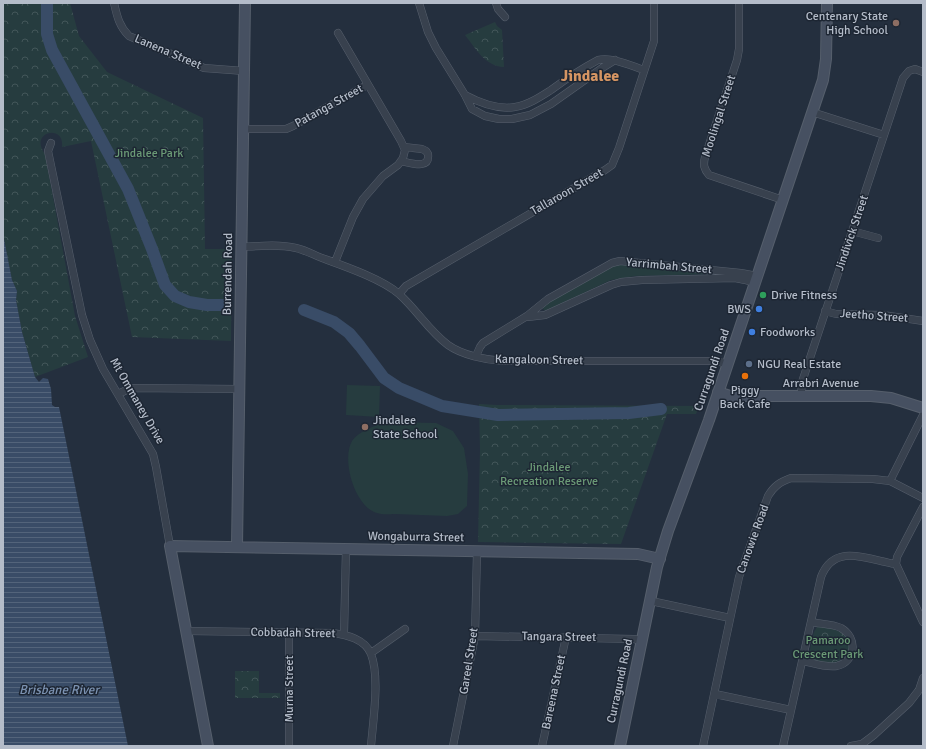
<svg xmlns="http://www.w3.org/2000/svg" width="926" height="749" font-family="Signika,sans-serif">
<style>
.grass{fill:#263c3f}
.park{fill:url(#park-crowns)}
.water{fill:url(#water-rules)}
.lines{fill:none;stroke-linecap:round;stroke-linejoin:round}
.river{stroke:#394c67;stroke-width:12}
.street-casing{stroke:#565f6c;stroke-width:8}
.secondary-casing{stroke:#565f6c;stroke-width:12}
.street{stroke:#38414e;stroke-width:7}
.secondary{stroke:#465061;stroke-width:10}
.education-dot{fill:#8d6e63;stroke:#1d2633;stroke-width:1.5}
.leisure-dot{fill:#2e9e5b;stroke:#1d2633;stroke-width:1.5}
.shop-dot{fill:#3f7fe0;stroke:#1d2633;stroke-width:1.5}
.service-dot{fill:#5c6f8a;stroke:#1d2633;stroke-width:1.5}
.food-dot{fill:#e8710a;stroke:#1d2633;stroke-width:1.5}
.labels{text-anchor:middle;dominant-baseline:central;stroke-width:3;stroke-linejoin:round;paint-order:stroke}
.poi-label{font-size:12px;fill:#b4bcc9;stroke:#1d2633;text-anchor:start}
.street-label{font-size:12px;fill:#b4bcc9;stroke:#1d2633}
.park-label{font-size:12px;fill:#6b9a76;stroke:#1d2633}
.water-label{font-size:13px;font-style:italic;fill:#7c92b1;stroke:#1d2633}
.district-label{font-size:16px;font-weight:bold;fill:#d59563;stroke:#1d2633}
</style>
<defs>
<pattern id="park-crowns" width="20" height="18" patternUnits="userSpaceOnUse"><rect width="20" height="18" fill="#263c3f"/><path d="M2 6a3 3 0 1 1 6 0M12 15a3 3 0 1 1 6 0" fill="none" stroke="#435659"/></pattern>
<pattern id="water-rules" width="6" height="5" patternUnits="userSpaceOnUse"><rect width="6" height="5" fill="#394c67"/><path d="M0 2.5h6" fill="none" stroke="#53647b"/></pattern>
</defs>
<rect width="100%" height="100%" fill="#242f3e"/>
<!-- grass -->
<path class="grass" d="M 620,264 L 715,274 L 635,276 L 611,280 L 550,309 L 546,311 L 543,309 L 544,305 L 607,268 Z
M 347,385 L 380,386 L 379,417 L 346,415 Z
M 384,422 L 436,423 L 453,431 L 464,448 L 468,474 L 467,506 L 458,514 L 447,516 C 430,515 413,515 395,514 C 390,514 382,515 377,513 C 355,507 341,460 352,441 C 359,431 373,427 384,422 Z"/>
<!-- park -->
<path class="park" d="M 3,3 L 70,3 L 79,36 L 107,72 L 203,118 L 205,249 L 232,249 L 231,341 L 132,337 L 91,141 L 62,147 C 65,123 28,132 45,154 L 75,316 L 88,357 L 35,377 L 22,332 L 16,300 L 17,291 L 12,280 L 3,234 Z
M 495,22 L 497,26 L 502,30 L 504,67 C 485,66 476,49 465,35 Z
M 479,404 L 497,405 L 699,406 L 696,414 L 667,414 L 621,544 L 478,542 L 480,450 Z
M 817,627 C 827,627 845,630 849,641 C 851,645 849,650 849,654 C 835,666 829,664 812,660 L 809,654 L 814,632 Z
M 235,671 L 259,671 L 259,693 L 280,693 L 280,698 L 235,698 Z"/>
<!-- water -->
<path class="water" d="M 3,234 L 12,280 L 17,291 L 16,300 L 22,332 L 35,377 L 39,382 L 43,378 L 48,379 L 51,389 L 52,405 L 55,407 L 59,407 L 128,746 L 3,746 Z"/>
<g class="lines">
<!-- river -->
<path class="river" d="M 47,3 L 47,34 L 52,50 L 128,189 L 152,249 L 165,285 L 175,296 L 189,302 L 207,305 L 225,305
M 304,310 L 334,322 L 349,333 L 360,346 L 384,378 L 399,388 L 442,406 L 498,415 L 629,413 L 661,409"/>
<defs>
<path id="street" d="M 114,3 C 117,16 119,26 129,36 L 204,68 L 244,71
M 419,3 L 428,32 L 436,48 L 465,95 L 472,109 L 485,116 L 499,119 L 512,119 L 530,115 L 551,104 L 602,68 L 615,60
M 496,3 L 498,9 L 505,17
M 739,3 L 739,49 L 737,60 L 705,157 C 703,165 704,169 709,175 L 783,200
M 465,95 C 480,103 497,110 515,107 C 528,105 540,97 551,90 C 566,79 581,69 598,60 C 613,57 629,65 644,70
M 812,112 L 884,135
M 243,129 L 286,129 L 293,126 L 367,85
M 51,143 L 48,151 L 82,315 L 90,340 L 103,369 L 153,454 L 156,467 L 170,546
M 401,161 C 411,163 430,170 428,154 L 426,151 L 422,149 L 404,147
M 852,231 L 878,238
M 241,247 C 259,246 279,244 296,248 C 305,250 314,255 322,258 C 344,266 382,279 399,294 C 417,310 429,331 448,345 C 462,355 486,360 503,361 L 716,361 L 727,364
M 335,262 L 353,217 L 363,199 L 383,176 L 398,165 L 403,158 L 405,150 L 401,141 L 338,33
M 399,294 L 406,286 L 605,170 L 612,165 L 619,148 L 654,41 L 654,3
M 825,311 L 836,314 L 883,315 L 923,321
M 528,317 L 545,315 L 611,285 L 621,282 L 642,280 L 735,278 L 745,280 L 755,283
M 476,356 L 480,347 L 483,343 L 527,316 L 548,299 L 612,263 L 620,261 L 630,262 L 741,273 L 757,276
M 118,394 L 131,388 L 239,389
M 802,396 L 801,385 L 805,373 L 903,78 L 909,71 L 915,69 L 923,72
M 890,481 L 923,415
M 923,507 L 897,557 L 896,564 L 923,622
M 651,601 L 730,618
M 187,631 L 333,633 C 347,635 365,639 371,654 C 380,677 373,721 371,746
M 289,632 L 289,746
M 344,634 L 346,549
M 475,636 L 634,639 L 642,641
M 371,653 L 405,629
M 803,661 C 813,663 826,668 837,666 C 856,661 858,638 841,628 C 833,624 820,624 811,622
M 715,694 L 791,710
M 453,746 L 475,636 L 477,552
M 542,746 L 566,637
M 703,746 L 739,577 L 768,496 C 774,486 780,482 791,478 L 873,479 L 890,481 L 923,498
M 783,746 L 821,577 C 832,548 857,555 881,561 C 886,562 891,564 896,564
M 851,746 L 862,744 L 874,735 L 909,703 L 919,690 L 923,678"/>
<path id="secondary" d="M 718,392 L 730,396 L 871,396 L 891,398 L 923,408
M 237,546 L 245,3
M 208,746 L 170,546 L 638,554 L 660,559
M 620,746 L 657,567 L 668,531 L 709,420 L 823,80 L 826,59 L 827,3"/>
</defs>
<!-- street casing -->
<use href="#street" class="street-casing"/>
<!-- secondary casing -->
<use href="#secondary" class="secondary-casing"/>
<!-- street -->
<use href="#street" class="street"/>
<!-- secondary -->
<use href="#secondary" class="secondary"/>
</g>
<!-- markers -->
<g class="education-dot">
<circle cx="896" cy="23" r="4"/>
<circle cx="365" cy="427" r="4"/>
</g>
<circle class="leisure-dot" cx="763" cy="295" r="4"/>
<g class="shop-dot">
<circle cx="759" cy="309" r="4"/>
<circle cx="752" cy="332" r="4"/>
</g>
<circle class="service-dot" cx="749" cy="364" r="4"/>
<circle class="food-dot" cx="745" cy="376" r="4"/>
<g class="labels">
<!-- poi labels -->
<g class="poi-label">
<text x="888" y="16" text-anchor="end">Centenary State<tspan x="888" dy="14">High School</tspan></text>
<text x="771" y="295">Drive Fitness</text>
<text x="751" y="309" text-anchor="end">BWS</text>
<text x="760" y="332">Foodworks</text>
<text x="757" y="364">NGU Real Estate</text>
<text x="745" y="390" text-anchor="middle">Piggy<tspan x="745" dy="14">Back Cafe</tspan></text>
<text x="373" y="420">Jindalee<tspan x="373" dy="14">State School</tspan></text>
</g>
<!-- street labels -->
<g class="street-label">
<text transform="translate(168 52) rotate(23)">Lanena Street</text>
<text transform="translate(329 106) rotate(-29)">Patanga Street</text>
<text transform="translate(719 116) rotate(-72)">Moolingal Street</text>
<text transform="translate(567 192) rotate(-30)">Tallaroon Street</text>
<text transform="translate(852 233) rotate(-71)">Jindivick Street</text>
<text transform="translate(669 266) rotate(5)">Yarrimbah Street</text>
<text transform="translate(228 274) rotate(-89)">Burrendah Road</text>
<text transform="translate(874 316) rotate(4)">Jeetho Street</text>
<text transform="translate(539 360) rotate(1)">Kangaloon Street</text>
<text transform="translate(712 370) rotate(-71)">Curragundi Road</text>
<text x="821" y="383">Arrabri Avenue</text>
<text transform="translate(137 401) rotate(60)">Mt Ommaney Drive</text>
<text transform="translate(416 537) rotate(1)">Wongaburra Street</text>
<text transform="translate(753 539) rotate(-70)">Canowie Road</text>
<text transform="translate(293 633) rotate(1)">Cobbadah Street</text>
<text transform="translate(559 637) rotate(1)">Tangara Street</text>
<text transform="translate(469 661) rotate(-81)">Gareel Street</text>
<text transform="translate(620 681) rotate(-78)">Curragundi Road</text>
<text transform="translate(289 689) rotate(-90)">Murna Street</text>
<text transform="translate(554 692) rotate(-78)">Bareena Street</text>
</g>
<!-- park labels -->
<g class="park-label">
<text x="149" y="153">Jindalee Park</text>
<text x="549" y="467">Jindalee<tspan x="549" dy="14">Recreation Reserve</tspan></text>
<text x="828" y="640">Pamaroo<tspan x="828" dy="14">Crescent Park</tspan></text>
</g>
<!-- water labels -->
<g class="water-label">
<text x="59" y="690">Brisbane River</text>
</g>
<!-- district labels -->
<g class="district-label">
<text x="590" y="76">Jindalee</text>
</g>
</g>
<!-- border -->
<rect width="926" height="749" fill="none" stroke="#b4bcc9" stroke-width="8"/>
</svg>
